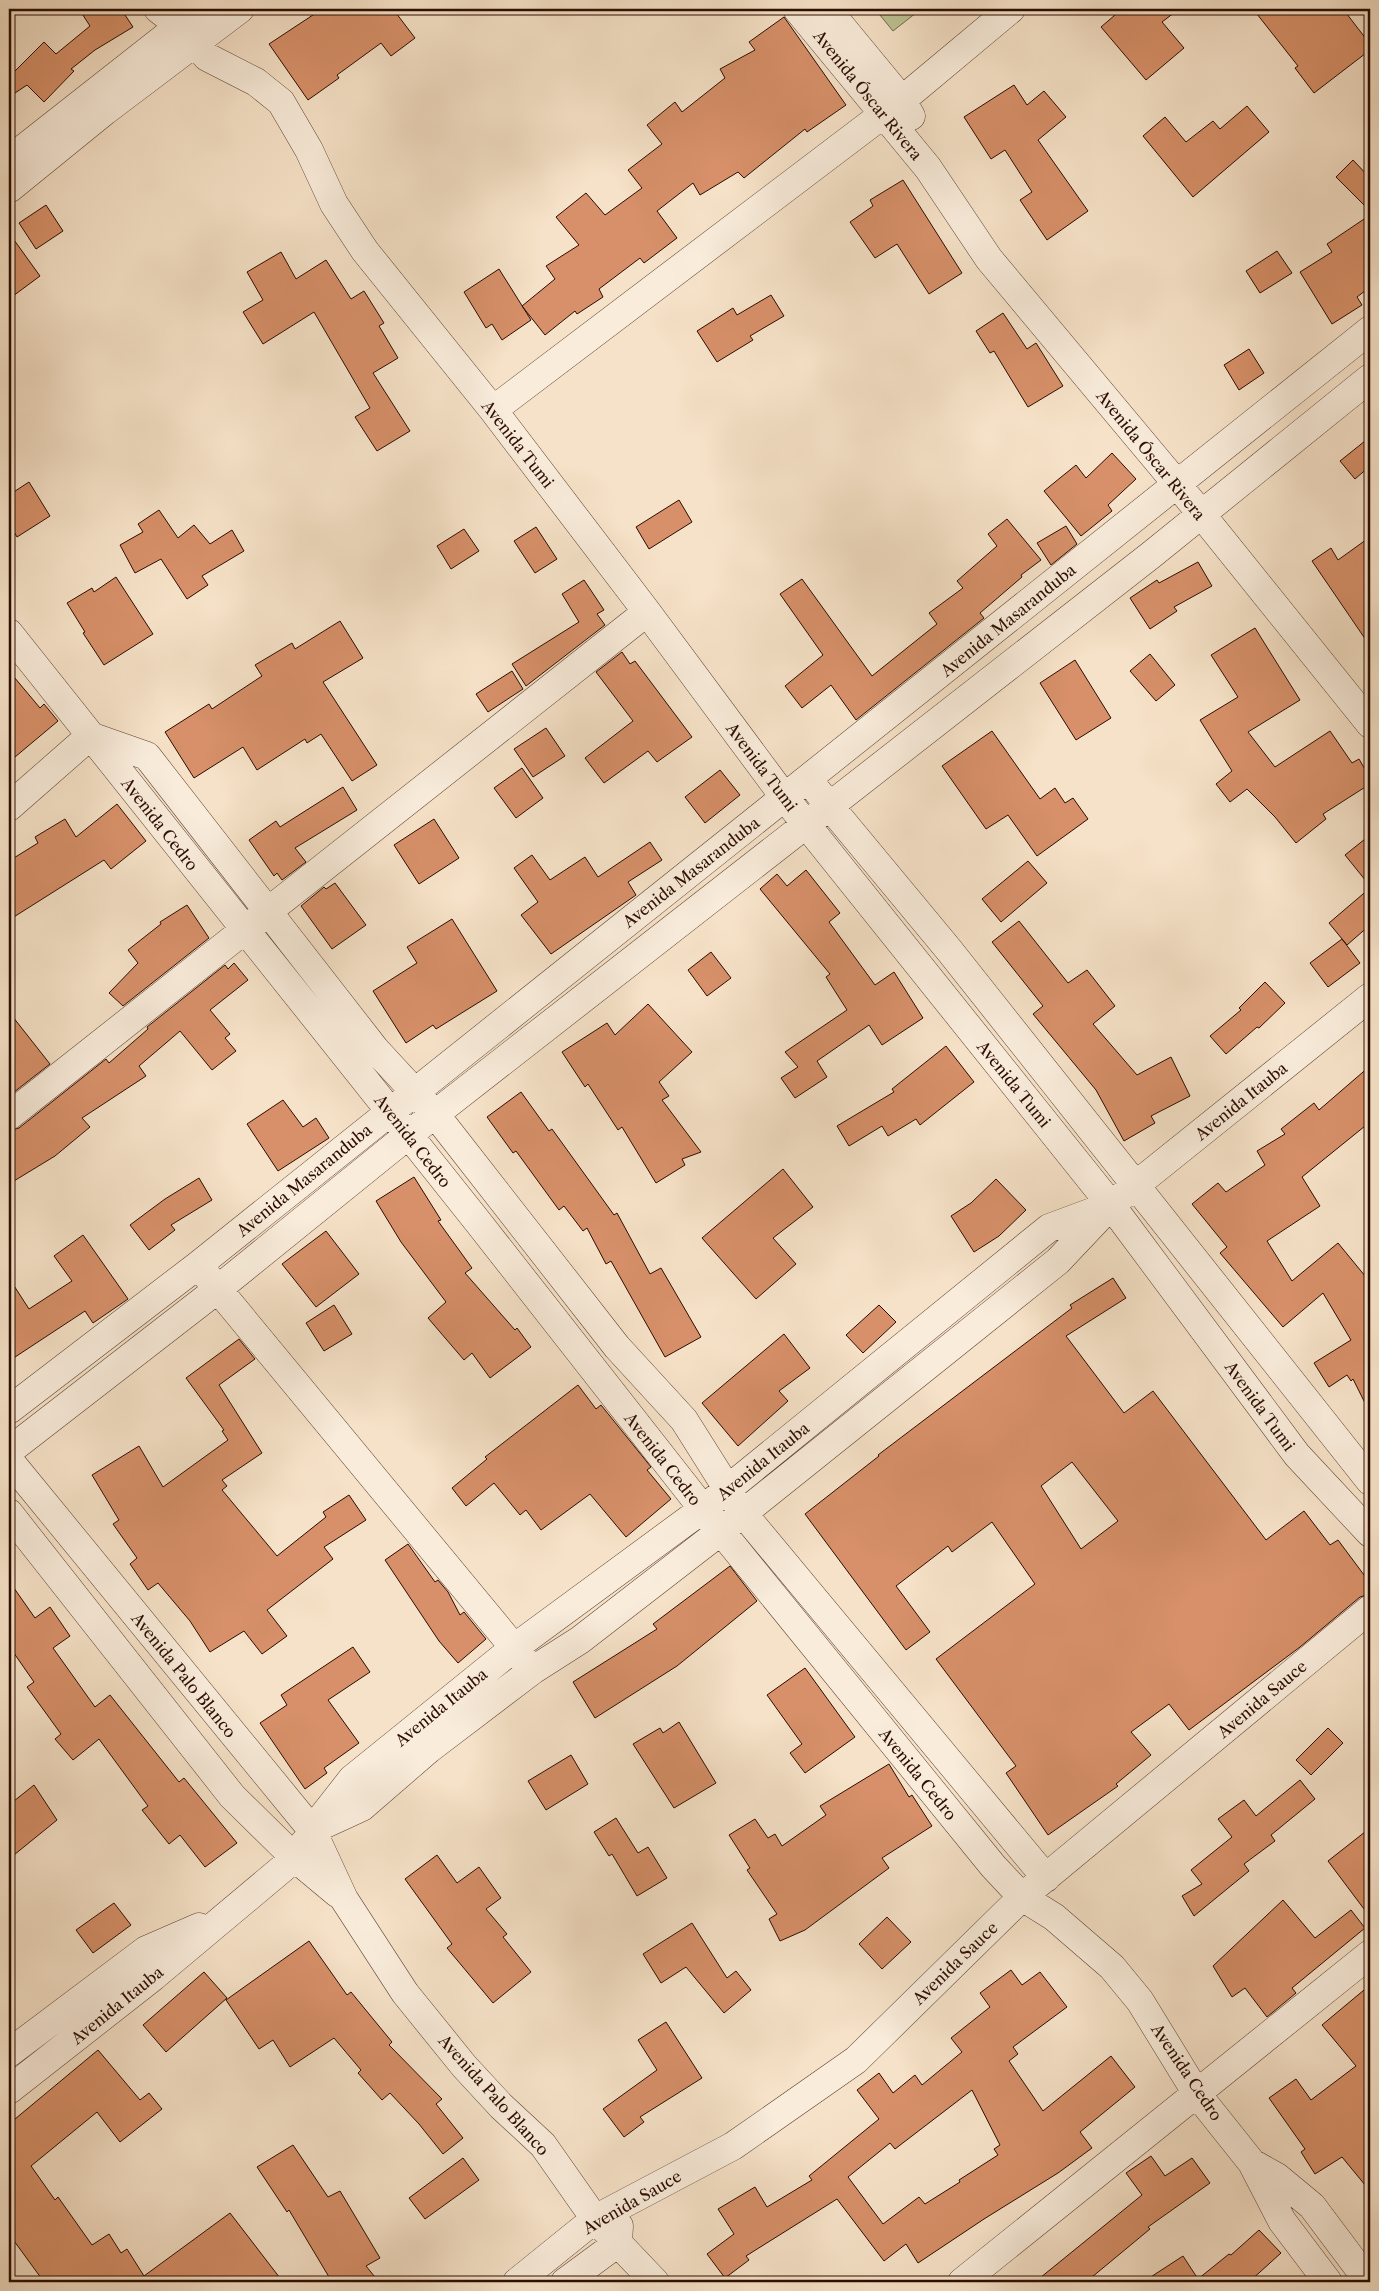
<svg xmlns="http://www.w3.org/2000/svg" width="1379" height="2291" font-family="'Libre Caslon Text',serif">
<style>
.green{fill:#bdc395;stroke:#74684a}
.building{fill:#d79069;stroke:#2b0c00;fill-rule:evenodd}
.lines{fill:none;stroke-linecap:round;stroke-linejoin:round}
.street-casing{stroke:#5e4232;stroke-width:29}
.street{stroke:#f9ecdb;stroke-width:28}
.labels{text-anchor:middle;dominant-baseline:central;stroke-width:4;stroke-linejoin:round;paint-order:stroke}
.street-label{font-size:16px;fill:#2b0c00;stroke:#f9ecdb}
</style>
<rect width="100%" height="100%" fill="#f6e2c8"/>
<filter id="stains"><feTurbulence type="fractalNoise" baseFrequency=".004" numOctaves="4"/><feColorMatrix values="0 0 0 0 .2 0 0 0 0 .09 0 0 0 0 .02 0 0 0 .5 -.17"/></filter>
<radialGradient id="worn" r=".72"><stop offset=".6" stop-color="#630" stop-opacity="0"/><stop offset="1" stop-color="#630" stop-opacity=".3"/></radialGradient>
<!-- green -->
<path class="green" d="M 875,9 L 921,9 L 893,31 Z"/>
<!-- building -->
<path class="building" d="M 79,9 L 121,9 L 133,27 L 95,50 L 71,69 L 74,71 L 44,102 L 27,85 L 9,97 L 9,77 L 44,42 L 56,54 L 90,26 Z
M 322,9 L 393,9 L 415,38 L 391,56 L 381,43 L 337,75 L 339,78 L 308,100 L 269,44 Z
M 1122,9 L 1179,9 L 1162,22 L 1184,48 L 1146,80 L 1101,27 Z
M 1253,9 L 1343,9 L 1370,44 L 1370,50 L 1314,93 L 1295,68 L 1298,66 Z
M 784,17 L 846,105 L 807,132 L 805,129 L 744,178 L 738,172 L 700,195 L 693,183 L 657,211 L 677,238 L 644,263 L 640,258 L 599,289 L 603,297 L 577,314 L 575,311 L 545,335 L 522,306 L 555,279 L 546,266 L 579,245 L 556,217 L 586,193 L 605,215 L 642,188 L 628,170 L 662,144 L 647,125 L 675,102 L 682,112 L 725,78 L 720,69 L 755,50 L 749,42 Z
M 1014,85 L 1027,105 L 1044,91 L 1066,117 L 1038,140 L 1088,211 L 1047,240 L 1020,200 L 1032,192 L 1005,150 L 991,159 L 964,117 Z
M 1247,106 L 1269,132 L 1193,197 L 1143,136 L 1165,117 L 1186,142 L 1213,121 L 1220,129 Z
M 1353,160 L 1370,178 L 1370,211 L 1336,177 Z
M 903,180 L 962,273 L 929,294 L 897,244 L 875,258 L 850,222 L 873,206 L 870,200 Z
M 46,205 L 63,231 L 36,249 L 19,223 Z
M 1370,215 L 1370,287 L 1357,297 L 1362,305 L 1332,324 L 1300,272 L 1332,252 L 1327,244 Z
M 9,233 L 40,276 L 9,299 Z
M 1277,251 L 1292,273 L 1260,293 L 1246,271 Z
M 281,252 L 296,279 L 326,260 L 351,299 L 364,291 L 384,323 L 379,326 L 398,358 L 373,373 L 410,431 L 377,451 L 355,417 L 370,408 L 314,312 L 263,344 L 243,312 L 263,300 L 247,272 Z
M 499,269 L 531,320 L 502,340 L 492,324 L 486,328 L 464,292 Z
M 771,295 L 784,316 L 750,336 L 753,340 L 717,362 L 697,331 L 733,308 L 737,315 Z
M 1003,313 L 1027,349 L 1036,343 L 1063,386 L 1028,407 L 994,351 L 990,353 L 976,331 Z
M 1249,349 L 1264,373 L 1239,390 L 1224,365 Z
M 1370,437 L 1370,466 L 1355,479 L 1340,461 Z
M 1112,453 L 1136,479 L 1108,505 L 1112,511 L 1081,536 L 1044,491 L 1076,465 L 1086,478 Z
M 29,482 L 50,516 L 17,537 L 9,523 L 9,495 Z
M 679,500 L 692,522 L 649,549 L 636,527 Z
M 159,510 L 178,538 L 194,525 L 210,544 L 232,530 L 244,551 L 202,576 L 208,585 L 187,599 L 161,559 L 135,573 L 120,545 L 143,532 L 138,524 Z
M 1007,519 L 1041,560 L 1021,575 L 1022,577 L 980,613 L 984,618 L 856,720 L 831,685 L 802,708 L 785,686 L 823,655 L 780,594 L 802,579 L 872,676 L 937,624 L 929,613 L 963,588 L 957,581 L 997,546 L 988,534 Z
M 1066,526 L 1077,544 L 1051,565 L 1037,543 Z
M 536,527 L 557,559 L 535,573 L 514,541 Z
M 464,529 L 479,551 L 451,569 L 437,546 Z
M 1370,537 L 1370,646 L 1312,561 L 1331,548 L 1338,560 Z
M 1198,562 L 1212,586 L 1174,607 L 1177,611 L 1150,629 L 1130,598 L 1157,580 L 1159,583 Z
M 116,577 L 153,634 L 104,665 L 83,633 L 85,632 L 67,603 L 92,588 L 94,592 Z
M 584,580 L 604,610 L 597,614 L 605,625 L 526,686 L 512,664 L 579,622 L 562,594 Z
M 340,621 L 363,658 L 323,682 L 377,765 L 352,781 L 321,734 L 307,743 L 305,739 L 257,770 L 243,747 L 194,778 L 165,732 L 209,704 L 212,709 L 262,676 L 255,665 L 292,643 L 295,649 Z
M 1255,628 L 1300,700 L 1248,732 L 1275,767 L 1330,731 L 1352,763 L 1359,759 L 1370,778 L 1370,784 L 1323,814 L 1326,819 L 1296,843 L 1275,817 L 1247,789 L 1230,802 L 1216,784 L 1232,771 L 1200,720 L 1238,697 L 1211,655 Z
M 622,652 L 630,664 L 635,661 L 692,737 L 657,762 L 648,751 L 604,783 L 585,758 L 633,721 L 596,672 Z
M 1150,654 L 1175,685 L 1156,701 L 1130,671 Z
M 1075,660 L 1111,718 L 1076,740 L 1040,683 Z
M 9,671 L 40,708 L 44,704 L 58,721 L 9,762 Z
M 512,671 L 523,689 L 488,712 L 476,694 Z
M 546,728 L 565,756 L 533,777 L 514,749 Z
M 992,731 L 1040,799 L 1055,788 L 1065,803 L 1073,798 L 1088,819 L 1037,856 L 1008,815 L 986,829 L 942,766 Z
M 522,768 L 543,798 L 516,818 L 494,788 Z
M 720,770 L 740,795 L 705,823 L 685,797 Z
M 343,787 L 357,810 L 295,848 L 306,862 L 282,880 L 277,873 L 274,876 L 249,840 L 276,821 L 280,827 Z
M 117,804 L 146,841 L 111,869 L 104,860 L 9,920 L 9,861 L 38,843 L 35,837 L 65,819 L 76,837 Z
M 434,819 L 459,858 L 419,884 L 394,845 Z
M 1370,835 L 1370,886 L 1345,855 Z
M 650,842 L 662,860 L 628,882 L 636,895 L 551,954 L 521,915 L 538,902 L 514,868 L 532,855 L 550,880 L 585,857 L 598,877 Z
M 1028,861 L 1047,883 L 1001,922 L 982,899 Z
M 806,870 L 840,913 L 829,922 L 875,985 L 894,972 L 923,1018 L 882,1045 L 869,1025 L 817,1061 L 827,1077 L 795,1098 L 781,1078 L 798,1067 L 785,1052 L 847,1010 L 826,977 L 830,974 L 760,889 L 777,874 L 787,886 Z
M 335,883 L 366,925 L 332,949 L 301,906 L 324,887 L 326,889 Z
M 1370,888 L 1370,925 L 1347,945 L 1329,923 Z
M 187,905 L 209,938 L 123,1006 L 109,993 L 138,963 L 128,950 L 161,924 L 160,922 Z
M 452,919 L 497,991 L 436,1029 L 433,1025 L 406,1043 L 373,991 L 417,963 L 407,947 Z
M 1019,921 L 1068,983 L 1087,970 L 1115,1006 L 1093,1024 L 1137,1075 L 1171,1057 L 1190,1096 L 1151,1116 L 1155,1123 L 1124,1141 L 1096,1090 L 1033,1014 L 1043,1006 L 992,942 Z
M 1342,939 L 1360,963 L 1328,987 L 1310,963 Z
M 711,952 L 731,978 L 707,996 L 688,970 Z
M 234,963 L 248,980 L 210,1010 L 230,1034 L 225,1038 L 236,1051 L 212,1070 L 180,1031 L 139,1066 L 146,1076 L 82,1118 L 90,1127 L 55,1156 L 9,1184 L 9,1131 L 19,1128 L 106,1059 L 109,1063 L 148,1029 L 147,1027 L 225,965 L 228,969 Z
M 1265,982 L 1285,1003 L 1259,1028 L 1257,1027 L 1226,1054 L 1210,1036 L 1241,1010 L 1239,1008 Z
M 648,1004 L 692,1052 L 659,1082 L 669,1096 L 662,1100 L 701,1152 L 682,1159 L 685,1165 L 656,1183 L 622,1127 L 618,1130 L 588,1084 L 585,1087 L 562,1052 L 607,1023 L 615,1035 Z
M 9,1012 L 50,1064 L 9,1096 Z
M 946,1046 L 974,1082 L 920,1125 L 916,1119 L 888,1136 L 882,1126 L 849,1146 L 837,1126 L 894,1092 L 892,1089 Z
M 1370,1066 L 1370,1122 L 1302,1177 L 1320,1206 L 1267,1241 L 1292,1281 L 1338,1243 L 1370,1282 L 1370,1413 L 1353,1379 L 1351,1381 L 1347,1375 L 1329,1387 L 1314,1363 L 1351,1340 L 1323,1293 L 1283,1327 L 1220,1253 L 1227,1247 L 1192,1204 L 1218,1183 L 1226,1192 L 1265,1165 L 1257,1151 L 1285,1134 L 1281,1129 L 1314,1103 L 1319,1110 Z
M 521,1092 L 549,1131 L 552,1129 L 614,1215 L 617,1213 L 650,1274 L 661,1268 L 701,1337 L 665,1357 L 611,1261 L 606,1264 L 587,1228 L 583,1231 L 564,1206 L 559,1210 L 516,1151 L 513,1153 L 487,1117 Z
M 283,1100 L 303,1127 L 316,1118 L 329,1138 L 278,1171 L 247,1124 Z
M 783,1169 L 813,1207 L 773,1238 L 796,1264 L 756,1299 L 702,1238 Z
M 414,1177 L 441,1220 L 438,1221 L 472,1268 L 465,1273 L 515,1330 L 517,1328 L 531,1347 L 490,1378 L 472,1353 L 464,1360 L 428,1318 L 446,1302 L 401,1242 L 376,1201 Z
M 199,1178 L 212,1200 L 171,1225 L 175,1230 L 149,1250 L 130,1225 L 165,1199 Z
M 996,1179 L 1026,1210 L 999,1236 L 974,1252 L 951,1216 L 971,1203 Z
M 326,1231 L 359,1274 L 316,1307 L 282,1264 Z
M 83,1235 L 128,1299 L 93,1323 L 85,1311 L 9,1361 L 9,1278 L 29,1309 L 72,1281 L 54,1256 Z
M 1113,1278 L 1126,1298 L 1066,1336 L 1124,1413 L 1153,1391 L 1266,1540 L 1304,1511 L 1330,1545 L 1338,1540 L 1370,1583 L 1370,1594 L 1360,1597 L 1300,1647 L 1189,1730 L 1169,1704 L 1131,1732 L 1151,1755 L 1116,1784 L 1118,1786 L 1048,1835 L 1006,1773 L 1016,1766 L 936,1659 L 1035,1584 L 992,1522 L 952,1552 L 948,1546 L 896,1586 L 930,1632 L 906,1650 L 805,1514 L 879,1456 L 878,1455 L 1072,1308 L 1070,1305 ZM 1072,1462 L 1118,1521 L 1081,1549 L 1041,1486 Z
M 334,1305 L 352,1334 L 324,1351 L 306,1323 Z
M 879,1305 L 896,1322 L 863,1353 L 846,1335 Z
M 784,1334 L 810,1368 L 779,1391 L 788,1401 L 738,1446 L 702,1403 Z
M 239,1339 L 255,1359 L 219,1385 L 262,1453 L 222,1480 L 227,1486 L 222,1490 L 277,1556 L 326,1517 L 323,1512 L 349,1495 L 366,1520 L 324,1547 L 333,1559 L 267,1610 L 287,1636 L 262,1654 L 244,1631 L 210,1652 L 190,1621 L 158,1583 L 148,1590 L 130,1564 L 137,1558 L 113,1524 L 119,1520 L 92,1475 L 139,1446 L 163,1487 L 228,1440 L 222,1431 L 224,1430 L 186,1378 Z
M 578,1385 L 596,1409 L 601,1405 L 651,1467 L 647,1470 L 671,1499 L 626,1537 L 590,1494 L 541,1530 L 526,1510 L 520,1515 L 494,1483 L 466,1506 L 452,1488 L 487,1459 L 485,1457 Z
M 408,1544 L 435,1582 L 438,1580 L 448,1592 L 460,1615 L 464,1612 L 486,1639 L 458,1663 L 439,1641 L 385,1560 Z
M 730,1566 L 757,1601 L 677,1666 L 595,1718 L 573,1682 L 657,1629 L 653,1624 Z
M 9,1581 L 35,1618 L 50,1607 L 70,1636 L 53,1648 L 95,1707 L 110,1695 L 179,1782 L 184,1778 L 237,1843 L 205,1867 L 180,1835 L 169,1844 L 142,1810 L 148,1806 L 99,1739 L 73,1760 L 55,1739 L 61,1734 L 27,1687 L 34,1682 L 9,1646 Z
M 353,1647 L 370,1672 L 328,1700 L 359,1743 L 324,1768 L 327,1773 L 305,1789 L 260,1723 L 287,1705 L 281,1695 Z
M 805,1668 L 855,1737 L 805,1773 L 790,1753 L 802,1744 L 767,1695 Z
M 679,1722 L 716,1783 L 674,1808 L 633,1744 L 660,1728 L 663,1733 Z
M 1328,1728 L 1343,1743 L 1311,1775 L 1296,1760 Z
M 571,1755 L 588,1784 L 546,1810 L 528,1781 Z
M 889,1764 L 909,1797 L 912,1795 L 932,1826 L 882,1858 L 889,1868 L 805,1930 L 780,1941 L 769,1919 L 777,1914 L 747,1870 L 750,1868 L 729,1835 L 755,1819 L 768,1838 L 775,1834 L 782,1846 L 826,1815 L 820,1806 Z
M 1300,1780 L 1315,1799 L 1271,1835 L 1275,1841 L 1244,1864 L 1249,1871 L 1194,1916 L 1182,1896 L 1202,1884 L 1191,1870 L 1232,1837 L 1218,1819 L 1244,1800 L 1256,1816 Z
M 34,1785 L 57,1820 L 9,1859 L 9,1805 Z
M 616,1818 L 638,1853 L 648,1847 L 667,1878 L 637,1896 L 612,1854 L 609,1856 L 594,1832 Z
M 1370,1828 L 1370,1917 L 1328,1861 Z
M 437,1855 L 457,1883 L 479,1867 L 501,1898 L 486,1909 L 507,1934 L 503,1937 L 531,1972 L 493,2003 L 447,1948 L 452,1944 L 405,1879 Z
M 1283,1900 L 1315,1938 L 1351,1910 L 1365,1928 L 1292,1988 L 1296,1993 L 1267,2017 L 1245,1988 L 1232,1997 L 1213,1966 Z
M 114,1903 L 131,1925 L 93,1953 L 76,1930 Z
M 887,1917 L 911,1942 L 882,1969 L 859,1944 Z
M 692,1923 L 727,1978 L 736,1971 L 751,1990 L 724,2013 L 686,1967 L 661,1983 L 643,1954 Z
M 309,1941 L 347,1995 L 351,1992 L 392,2042 L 389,2045 L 442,2099 L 436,2104 L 463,2138 L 443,2154 L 419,2124 L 390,2093 L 382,2100 L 358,2073 L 361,2070 L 334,2038 L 290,2067 L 273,2040 L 259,2049 L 226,2000 Z
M 1011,1970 L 1022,1985 L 1040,1972 L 1067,2007 L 1013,2047 L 1018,2054 L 1009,2061 L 1043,2111 L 1111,2056 L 1135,2087 L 1080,2132 L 1092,2148 L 1058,2173 L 984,2219 L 918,2263 L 906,2244 L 884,2261 L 837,2199 L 746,2256 L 749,2260 L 725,2278 L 707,2254 L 734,2234 L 718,2209 L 755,2187 L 767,2207 L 812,2180 L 809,2176 L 879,2119 L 857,2090 L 879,2073 L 893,2093 L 915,2075 L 922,2085 L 962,2052 L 951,2038 L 990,2007 L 980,1993 ZM 972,2090 L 1000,2145 L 994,2149 L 998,2155 L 959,2180 L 960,2182 L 925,2204 L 919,2197 L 883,2224 L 848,2177 L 890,2143 L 895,2149 Z
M 204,1972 L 227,1998 L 166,2052 L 143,2025 Z
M 1370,1985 L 1370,2191 L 1342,2157 L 1315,2174 L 1301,2152 L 1305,2149 L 1269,2098 L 1296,2079 L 1311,2100 L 1356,2066 L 1322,2025 Z
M 666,2022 L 702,2078 L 640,2117 L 644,2122 L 624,2137 L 603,2109 L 657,2070 L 638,2040 Z
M 98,2050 L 140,2100 L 149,2093 L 162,2109 L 120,2142 L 97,2112 L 31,2166 L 55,2200 L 58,2197 L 92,2245 L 109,2234 L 121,2253 L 127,2249 L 144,2276 L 230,2213 L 283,2282 L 44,2282 L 9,2234 L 9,2124 Z
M 293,2145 L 328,2197 L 340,2191 L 380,2258 L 366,2266 L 379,2282 L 332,2282 L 289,2210 L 287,2212 L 257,2167 Z
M 1151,2156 L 1165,2176 L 1192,2158 L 1210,2183 L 1148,2227 L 1150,2229 L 1086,2282 L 1035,2282 L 1142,2195 L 1126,2173 Z
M 463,2158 L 479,2180 L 425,2219 L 409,2198 Z
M 1259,2230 L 1281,2253 L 1249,2282 L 1143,2282 L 1183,2256 L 1198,2279 L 1229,2254 L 1231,2255 Z"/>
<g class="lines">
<defs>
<path id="street" d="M 158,9 L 180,26 L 207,57 L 256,82 L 281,102 L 309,150 L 334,204 L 365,251 L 493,410 L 647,612 L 785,798 L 1111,1205 L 1297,1455 L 1370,1533
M 797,9 L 928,168 L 989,259 L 1177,484 L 1370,724
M 827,9 L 902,100 L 911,116
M 9,160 L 201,9
M 9,189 L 105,111 L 240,9
M 493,410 L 902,100 L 1011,9
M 9,633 L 478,1222 L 703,1509 L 993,1866 L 1022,1897 L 1054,1917 L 1112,1967 L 1140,2001 L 1197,2094 L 1252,2163 L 1282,2221 L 1328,2282
M 90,736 L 147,756 L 375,1049 L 435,1114 L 617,1347 L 684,1420 L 742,1512 L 1046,1878
M 818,792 L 949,950 L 1370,1481
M 9,807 L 90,736
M 9,1116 L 647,612
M 1111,1205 L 1049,1228 L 703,1509 L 514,1648 L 352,1779 L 312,1830 L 362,1807 L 429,1749 L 533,1670 L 580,1640 L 721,1531 L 1058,1261 L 1111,1205 L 1370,997
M 207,1276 L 525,1661
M 9,1410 L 197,1266 L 1370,330
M 9,1451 L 218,1289 L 407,1136 L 1151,555 L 1370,378
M 9,1460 L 312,1830 L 344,1899 L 405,1993 L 464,2066 L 501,2106 L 543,2145 L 595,2219 L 655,2282
M 9,1513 L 232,1796 L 295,1858 L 337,1893
M 9,2053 L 146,1950 L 199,1927
M 9,2090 L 153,1977 L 295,1858 L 304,1843
M 1252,2163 L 1277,2177 L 1312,2206 L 1369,2282
M 517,2282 L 595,2219 L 733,2146 L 856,2060 L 1022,1897 L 1370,1609
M 565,2282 L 618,2243 L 619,2226
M 962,2282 L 1370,1954"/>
</defs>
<!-- street casing -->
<use href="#street" class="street-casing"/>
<!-- street -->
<use href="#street" class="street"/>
</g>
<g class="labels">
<!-- street labels -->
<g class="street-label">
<text transform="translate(868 95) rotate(51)">Avenida Óscar Rivera</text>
<text transform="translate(518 444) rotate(52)">Avenida Tumi</text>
<text transform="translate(1151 455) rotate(51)">Avenida Óscar Rivera</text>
<text transform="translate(1008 620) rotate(-39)">Avenida Masaranduba</text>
<text transform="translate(762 767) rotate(53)">Avenida Tumi</text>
<text transform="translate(160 824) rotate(52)">Avenida Cedro</text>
<text transform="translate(691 872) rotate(-38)">Avenida Masaranduba</text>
<text transform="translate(1014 1084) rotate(51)">Avenida Tumi</text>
<text transform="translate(1241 1101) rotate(-39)">Avenida Itauba</text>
<text transform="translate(413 1141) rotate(52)">Avenida Cedro</text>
<text transform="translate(304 1180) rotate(-39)">Avenida Masaranduba</text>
<text transform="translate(1260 1406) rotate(54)">Avenida Tumi</text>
<text transform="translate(663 1459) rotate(52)">Avenida Cedro</text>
<text transform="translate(763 1461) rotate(-39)">Avenida Itauba</text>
<text transform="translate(184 1675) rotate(51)">Avenida Palo Blanco</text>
<text transform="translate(1262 1699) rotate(-40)">Avenida Sauce</text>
<text transform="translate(441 1707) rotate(-39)">Avenida Itauba</text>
<text transform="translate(918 1774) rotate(51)">Avenida Cedro</text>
<text transform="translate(955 1963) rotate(-44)">Avenida Sauce</text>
<text transform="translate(117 2005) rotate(-39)">Avenida Itauba</text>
<text transform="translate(1187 2072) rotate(56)">Avenida Cedro</text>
<text transform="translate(494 2095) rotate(48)">Avenida Palo Blanco</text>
<text transform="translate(632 2202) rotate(-30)">Avenida Sauce</text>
</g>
</g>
<!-- margin -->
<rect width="1379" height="2291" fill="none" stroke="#f6e2c8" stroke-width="30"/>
<rect x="10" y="10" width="1359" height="2271" fill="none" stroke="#2b0c00" stroke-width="2.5"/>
<rect x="15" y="15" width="1349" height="2261" fill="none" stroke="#2b0c00"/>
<rect width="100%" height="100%" filter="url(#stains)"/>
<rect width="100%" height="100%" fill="url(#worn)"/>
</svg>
